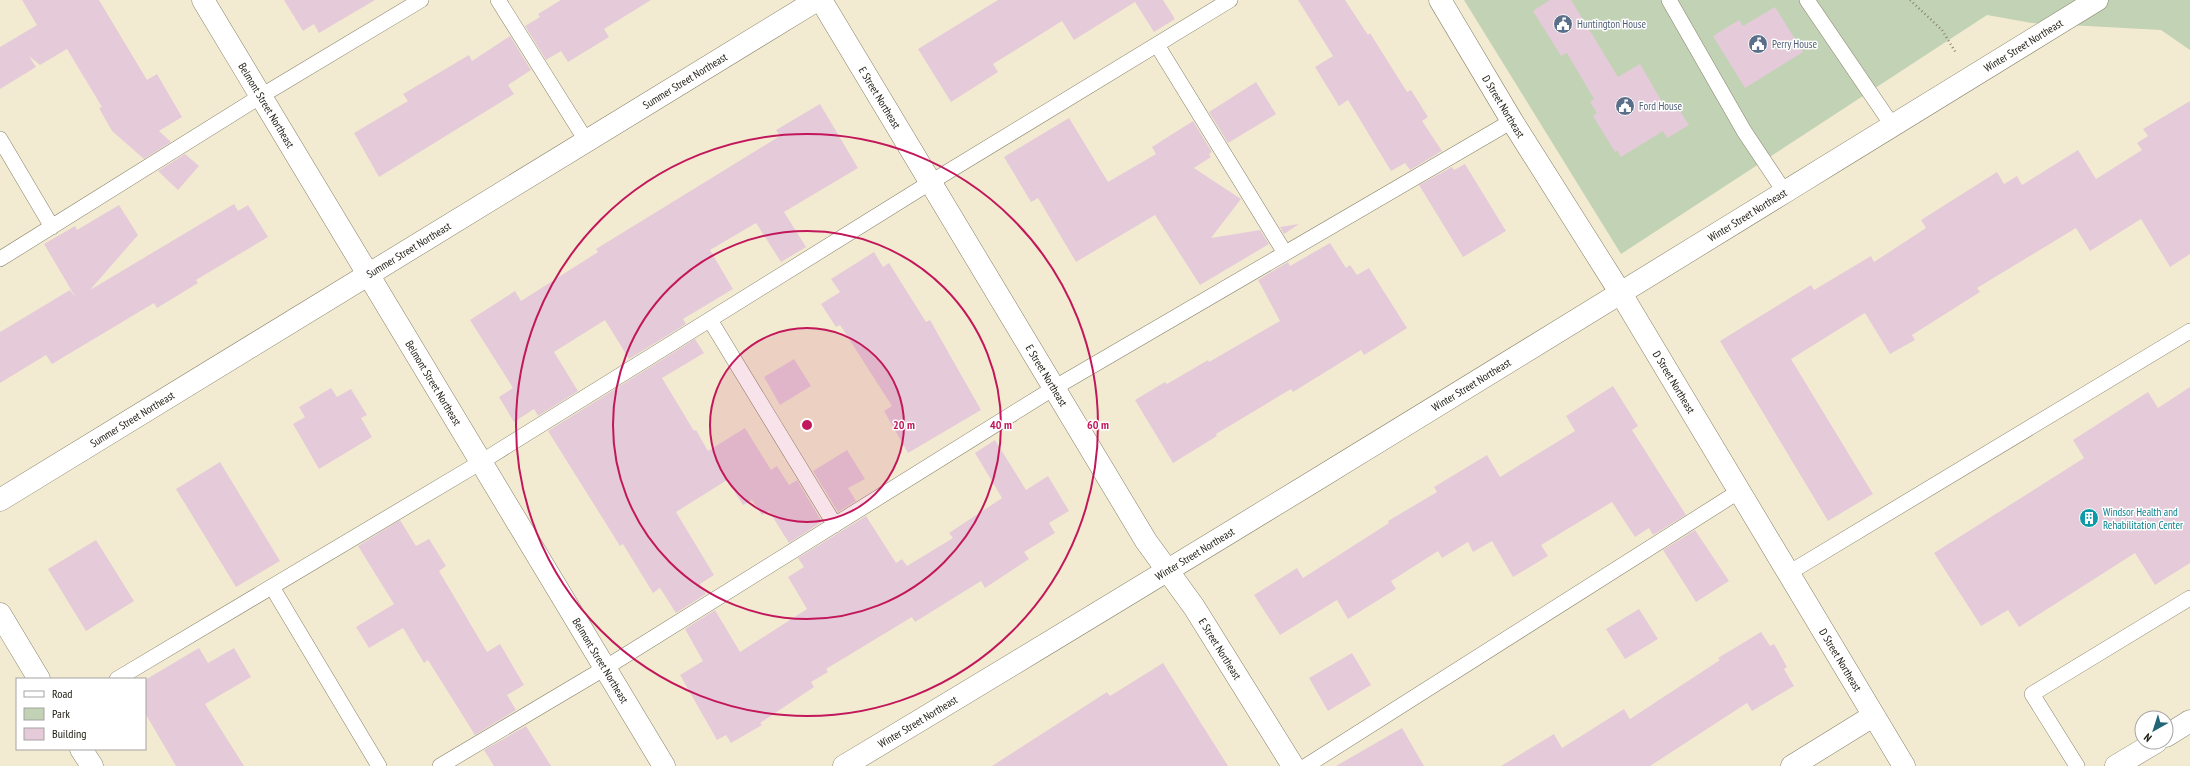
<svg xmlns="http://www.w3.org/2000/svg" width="2190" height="766" font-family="'PT Sans Narrow',sans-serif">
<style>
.green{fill:#c1d2b5}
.building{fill:#e5cbd9}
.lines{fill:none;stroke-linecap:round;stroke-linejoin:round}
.service-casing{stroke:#878169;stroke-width:16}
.minor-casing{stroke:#878169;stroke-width:23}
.tertiary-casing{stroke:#878169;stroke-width:23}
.secondary-casing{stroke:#878169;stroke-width:23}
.primary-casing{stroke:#878169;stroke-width:23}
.path{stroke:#898473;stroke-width:2.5;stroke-dasharray:1 3;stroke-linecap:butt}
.service{stroke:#fff;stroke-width:15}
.minor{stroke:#fff;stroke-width:22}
.tertiary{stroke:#fff;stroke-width:22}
.secondary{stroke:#fff;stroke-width:22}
.primary{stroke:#fff;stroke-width:22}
.ring{fill:none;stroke:#c2185b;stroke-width:2}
.labels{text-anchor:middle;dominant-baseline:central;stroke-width:3;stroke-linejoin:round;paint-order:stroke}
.service-label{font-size:11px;fill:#4e5e75;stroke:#fff;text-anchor:start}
.street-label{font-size:11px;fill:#1d1a11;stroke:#fff}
.culture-label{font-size:11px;fill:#0d838f;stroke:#fff;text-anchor:start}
.centre{fill:#c2185b;stroke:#fff;stroke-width:2}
.ring-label{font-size:12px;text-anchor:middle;font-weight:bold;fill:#c2185b;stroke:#fff;stroke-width:3;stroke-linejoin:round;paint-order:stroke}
</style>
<rect width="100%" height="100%" fill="#f2ebd1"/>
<!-- green -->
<path class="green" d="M 1464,0 L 2190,0 L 2190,50 L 2161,30 L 2032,23 L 1987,15 L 1621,254 Z"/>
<!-- building -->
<path class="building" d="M 22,0 L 99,0 L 147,80 L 157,74 L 182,117 L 159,131 L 171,142 L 144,159 L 112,131 L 99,108 L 102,107 L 67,49 L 40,65 L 29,56 L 36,67 L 0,89 L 0,47 L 37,25 Z
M 284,0 L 375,0 L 319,33 L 314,24 L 303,31 Z
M 561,0 L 651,0 L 604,29 L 609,37 L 568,62 L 561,51 L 546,60 L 525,26 L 540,17 L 538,14 Z
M 998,0 L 1163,0 L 1175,19 L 1154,32 L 1135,2 L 1074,40 L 1062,21 L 993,64 L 998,72 L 951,102 L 918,49 Z
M 1298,0 L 1345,0 L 1368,35 L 1370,33 L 1407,92 L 1411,90 L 1428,117 L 1422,121 L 1442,151 L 1410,170 L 1405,163 L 1391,171 L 1348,100 L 1339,106 L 1315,67 L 1333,56 Z
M 1550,0 L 1571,0 L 1618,77 L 1640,64 L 1665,107 L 1674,102 L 1689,125 L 1667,138 L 1663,131 L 1621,157 L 1617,150 L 1615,152 L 1593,116 L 1597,113 L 1590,102 L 1594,99 L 1567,53 L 1561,56 L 1533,11 Z
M 1775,7 L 1803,52 L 1745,88 L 1713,36 L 1739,20 L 1743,26 Z
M 510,36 L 531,70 L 508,85 L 514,94 L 379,177 L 354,133 L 408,101 L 403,94 L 469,55 L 472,61 Z
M 1256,82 L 1276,114 L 1228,143 L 1209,112 Z
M 2190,101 L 2190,254 L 2170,267 L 2141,219 L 2090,251 L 2076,228 L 1977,288 L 1980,292 L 1912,335 L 1915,340 L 1890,354 L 1865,313 L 1791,359 L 1873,494 L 1828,521 L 1720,341 L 1811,285 L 1814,290 L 1871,256 L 1874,262 L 1926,228 L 1921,220 L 1997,172 L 2004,184 L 2017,176 L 2022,185 L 2078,150 L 2096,179 L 2142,150 L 2137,143 L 2148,136 L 2143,129 Z
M 820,104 L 858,168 L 784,212 L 806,247 L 781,262 L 756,223 L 710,250 L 733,289 L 683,319 L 686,324 L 629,359 L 605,320 L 554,352 L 578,391 L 538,416 L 534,409 L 514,422 L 499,397 L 513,388 L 470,320 L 515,291 L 521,301 L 598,252 L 596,249 L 780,136 L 776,130 Z
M 1069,118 L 1108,182 L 1156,154 L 1152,147 L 1193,121 L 1212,152 L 1209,154 L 1211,157 L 1194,168 L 1241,199 L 1211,238 L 1260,230 L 1269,244 L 1200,285 L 1155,215 L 1076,262 L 1038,198 L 1031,202 L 1004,157 Z
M 185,154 L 199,166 L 178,190 L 158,171 Z
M 1465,164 L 1506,231 L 1463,257 L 1419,185 L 1452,167 L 1454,170 Z
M 234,204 L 238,211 L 248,205 L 268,237 L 196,280 L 198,283 L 157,308 L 154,303 L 52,364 L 46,355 L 0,383 L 0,332 L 70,290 L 76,298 L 44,244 L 75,226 L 77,230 L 119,205 L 138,235 L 90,290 Z
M 1299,224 L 1284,234 L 1280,227 Z
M 1330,243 L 1346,268 L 1350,265 L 1357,275 L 1369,268 L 1407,328 L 1364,355 L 1361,350 L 1293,392 L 1291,389 L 1216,434 L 1217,436 L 1173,463 L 1135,400 L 1165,382 L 1167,384 L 1208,360 L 1209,362 L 1280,321 L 1258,280 L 1288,262 L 1290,266 Z
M 874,252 L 883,267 L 889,263 L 926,322 L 930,320 L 981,410 L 908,453 L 884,411 L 892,406 L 840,325 L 836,327 L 821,304 L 840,292 L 831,279 Z
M 695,339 L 704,353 L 662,378 L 694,431 L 696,430 L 708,451 L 745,428 L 771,470 L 777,466 L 789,485 L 797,480 L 822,522 L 789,543 L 769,511 L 762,515 L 752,500 L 743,505 L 727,480 L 676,512 L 714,575 L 700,584 L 706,594 L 676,613 L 660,588 L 653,593 L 623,544 L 620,546 L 548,431 Z
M 794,359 L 811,386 L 780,405 L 764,377 Z
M 1613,386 L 1638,426 L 1632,430 L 1686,515 L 1653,535 L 1649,528 L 1635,537 L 1612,502 L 1541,545 L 1548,556 L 1513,577 L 1492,541 L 1473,552 L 1468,542 L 1442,558 L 1438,551 L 1391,581 L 1396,589 L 1348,619 L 1337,600 L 1280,635 L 1254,595 L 1297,568 L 1303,578 L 1389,523 L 1388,521 L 1437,492 L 1434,487 L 1487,455 L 1500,477 L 1575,431 L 1566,416 Z
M 2190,387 L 2190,563 L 2155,585 L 2135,553 L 2019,627 L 2008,610 L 1981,626 L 1934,553 L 2084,458 L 2073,440 L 2148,392 L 2158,408 Z
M 331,388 L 337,397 L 351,389 L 367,415 L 361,418 L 372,437 L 319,469 L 293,424 L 305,417 L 299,407 Z
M 995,440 L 1026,490 L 1048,476 L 1069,511 L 1049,523 L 1055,533 L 1024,552 L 1029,559 L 985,588 L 981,581 L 915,622 L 912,617 L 826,669 L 828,672 L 811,682 L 814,687 L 760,723 L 762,725 L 731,743 L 726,735 L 717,740 L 680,675 L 703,661 L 685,629 L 715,610 L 740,652 L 807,609 L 788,577 L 804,567 L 798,558 L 866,516 L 896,563 L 902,559 L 907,566 L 953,538 L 949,533 L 1002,498 L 975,453 Z
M 847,450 L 865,479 L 848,488 L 856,501 L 838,512 L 813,471 Z
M 220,462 L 280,561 L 236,587 L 176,489 Z
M 400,520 L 416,546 L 429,539 L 446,566 L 439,571 L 487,652 L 500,644 L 524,685 L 507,695 L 516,710 L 475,735 L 428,660 L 424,663 L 403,628 L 369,648 L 356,627 L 394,604 L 358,546 Z
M 1695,530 L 1729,581 L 1696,602 L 1663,550 Z
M 96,540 L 134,601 L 86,631 L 48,569 Z
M 1639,609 L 1658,639 L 1625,659 L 1606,629 Z
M 1761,632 L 1770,646 L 1774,644 L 1787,667 L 1784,669 L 1794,686 L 1752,711 L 1747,703 L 1650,766 L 1501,766 L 1554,734 L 1562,748 L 1624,709 L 1630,719 L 1720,660 L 1718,658 Z
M 199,648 L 208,663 L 234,648 L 251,677 L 205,704 L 244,766 L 176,766 L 145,713 L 145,680 Z
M 1352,653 L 1371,685 L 1328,711 L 1309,678 Z
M 1163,663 L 1228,766 L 992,766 L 1107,692 L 1110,696 Z
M 526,726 L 551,766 L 494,766 L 484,750 Z
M 1402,728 L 1424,766 L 1336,766 Z"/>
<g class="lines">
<defs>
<path id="service" d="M 498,0 L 587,142
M 1669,0 L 1744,131 L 1784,191
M 1807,0 L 1892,125
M 1157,45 L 1285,253
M 0,139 L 52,227
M 0,259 L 261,96 L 421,0
M 710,320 L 835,525
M 1787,574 L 2190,331
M 272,587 L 379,766
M 117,679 L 481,462 L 931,182 L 1230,0
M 440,766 L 605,668 L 1054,388 L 1512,121
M 1306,766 L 1738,492
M 2077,766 L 2032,694 L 2190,598"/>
<g id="minor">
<path id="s1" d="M 203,0 L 664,766"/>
<path id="s2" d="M 821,0 L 1146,541 L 1194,607 L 1293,766"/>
<path d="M 2166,736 L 2190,721"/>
<path id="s3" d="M 844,766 C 1264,514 1680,256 2097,0"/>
<path d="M 1792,766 L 1873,716"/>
<path d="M 2116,766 L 2156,742"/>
</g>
<g id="tertiary">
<path id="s4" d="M 1440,0 L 1512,121 L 1620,292 L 1904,766"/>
</g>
<path id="secondary" d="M 0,614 L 39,679
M 81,749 L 92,766"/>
<g id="primary">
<path id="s5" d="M 0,500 L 817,0"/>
</g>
</defs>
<!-- service casing -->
<use href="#service" class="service-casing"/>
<!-- minor casing -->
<use href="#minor" class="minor-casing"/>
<!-- tertiary casing -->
<use href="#tertiary" class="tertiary-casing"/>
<!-- secondary casing -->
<use href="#secondary" class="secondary-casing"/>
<!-- primary casing -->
<use href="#primary" class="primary-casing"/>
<!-- path -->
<path class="path" d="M 1910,0 L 1942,30 L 1956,53"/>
<!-- service -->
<use href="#service" class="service"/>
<!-- minor -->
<use href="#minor" class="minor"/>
<!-- tertiary -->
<use href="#tertiary" class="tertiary"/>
<!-- secondary -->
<use href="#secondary" class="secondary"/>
<!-- primary -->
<use href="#primary" class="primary"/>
</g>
<!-- distance rings -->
<circle cx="807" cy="425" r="97" fill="#c2185b" fill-opacity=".12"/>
<g class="ring">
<circle cx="807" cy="425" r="97"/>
<circle cx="807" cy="425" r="194"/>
<circle cx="807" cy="425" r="291"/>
</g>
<!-- icons -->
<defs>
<symbol id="civic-disc" viewBox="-11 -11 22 22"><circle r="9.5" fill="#5c6f8a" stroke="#fff"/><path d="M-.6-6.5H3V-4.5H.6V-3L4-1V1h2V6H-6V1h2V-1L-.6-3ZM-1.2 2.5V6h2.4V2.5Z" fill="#fff"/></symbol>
<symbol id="building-disc" viewBox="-11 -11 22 22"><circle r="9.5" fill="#0f9aa8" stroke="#fff"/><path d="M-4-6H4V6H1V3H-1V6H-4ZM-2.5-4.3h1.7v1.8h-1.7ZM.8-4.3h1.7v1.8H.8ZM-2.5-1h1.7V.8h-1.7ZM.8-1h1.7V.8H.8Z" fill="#fff"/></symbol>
</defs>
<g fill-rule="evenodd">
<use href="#civic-disc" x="1552" y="13" width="22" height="22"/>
<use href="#civic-disc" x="1747" y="33" width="22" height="22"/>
<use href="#civic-disc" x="1614" y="95" width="22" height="22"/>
<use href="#building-disc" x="2078" y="507" width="22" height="22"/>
</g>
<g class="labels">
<!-- service labels -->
<g class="service-label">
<text x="1577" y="24">Huntington House</text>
<text x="1772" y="44">Perry House</text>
<text x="1639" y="106">Ford House</text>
</g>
<!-- street labels -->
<g class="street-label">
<text stroke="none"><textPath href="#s3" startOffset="1382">Winter Street Northeast</textPath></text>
<text stroke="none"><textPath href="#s5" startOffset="803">Summer Street Northeast</textPath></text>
<text stroke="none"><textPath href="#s2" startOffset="114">E Street Northeast</textPath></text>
<text stroke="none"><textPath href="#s1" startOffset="123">Belmont Street Northeast</textPath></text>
<text stroke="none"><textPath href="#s4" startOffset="124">D Street Northeast</textPath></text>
<text stroke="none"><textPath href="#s3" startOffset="1058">Winter Street Northeast</textPath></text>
<text stroke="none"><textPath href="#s5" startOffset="479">Summer Street Northeast</textPath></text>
<text stroke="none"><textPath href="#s2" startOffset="438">E Street Northeast</textPath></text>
<text stroke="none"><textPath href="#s4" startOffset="448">D Street Northeast</textPath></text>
<text stroke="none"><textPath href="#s1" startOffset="447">Belmont Street Northeast</textPath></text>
<text stroke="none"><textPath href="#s3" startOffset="734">Winter Street Northeast</textPath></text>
<text stroke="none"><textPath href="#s5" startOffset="155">Summer Street Northeast</textPath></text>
<text stroke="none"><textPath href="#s3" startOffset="410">Winter Street Northeast</textPath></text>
<text stroke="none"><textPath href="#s2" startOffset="762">E Street Northeast</textPath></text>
<text stroke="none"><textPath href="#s4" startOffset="772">D Street Northeast</textPath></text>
<text stroke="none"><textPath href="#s1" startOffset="771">Belmont Street Northeast</textPath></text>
<text stroke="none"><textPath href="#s3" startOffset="86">Winter Street Northeast</textPath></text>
</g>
<!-- culture labels -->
<g class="culture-label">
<text x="2103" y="512">Windsor Health and<tspan x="2103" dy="13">Rehabilitation Center</tspan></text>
</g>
</g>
<circle cx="807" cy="425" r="6" class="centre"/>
<g class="ring-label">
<text x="904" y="429">20 m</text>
<text x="1001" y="429">40 m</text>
<text x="1098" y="429">60 m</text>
</g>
<!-- legend -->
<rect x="16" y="678" width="130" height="72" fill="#ffffff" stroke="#a5a3a0"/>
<rect x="24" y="691" width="20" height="6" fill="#ffffff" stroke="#a5a3a0"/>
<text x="52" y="698" font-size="12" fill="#1d1a11">Road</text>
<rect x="24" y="708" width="20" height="12" fill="#c1d2b5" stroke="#a5a3a0"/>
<text x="52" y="718" font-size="12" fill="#1d1a11">Park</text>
<rect x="24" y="728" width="20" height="12" fill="#e5cbd9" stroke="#a5a3a0"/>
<text x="52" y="738" font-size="12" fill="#1d1a11">Building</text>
<!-- north arrow -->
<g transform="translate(2154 730) rotate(219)"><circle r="19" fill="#ffffff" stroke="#a5a3a0"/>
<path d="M0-3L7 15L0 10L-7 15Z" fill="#216677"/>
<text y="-6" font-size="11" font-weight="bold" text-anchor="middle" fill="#1d1a11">N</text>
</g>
</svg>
